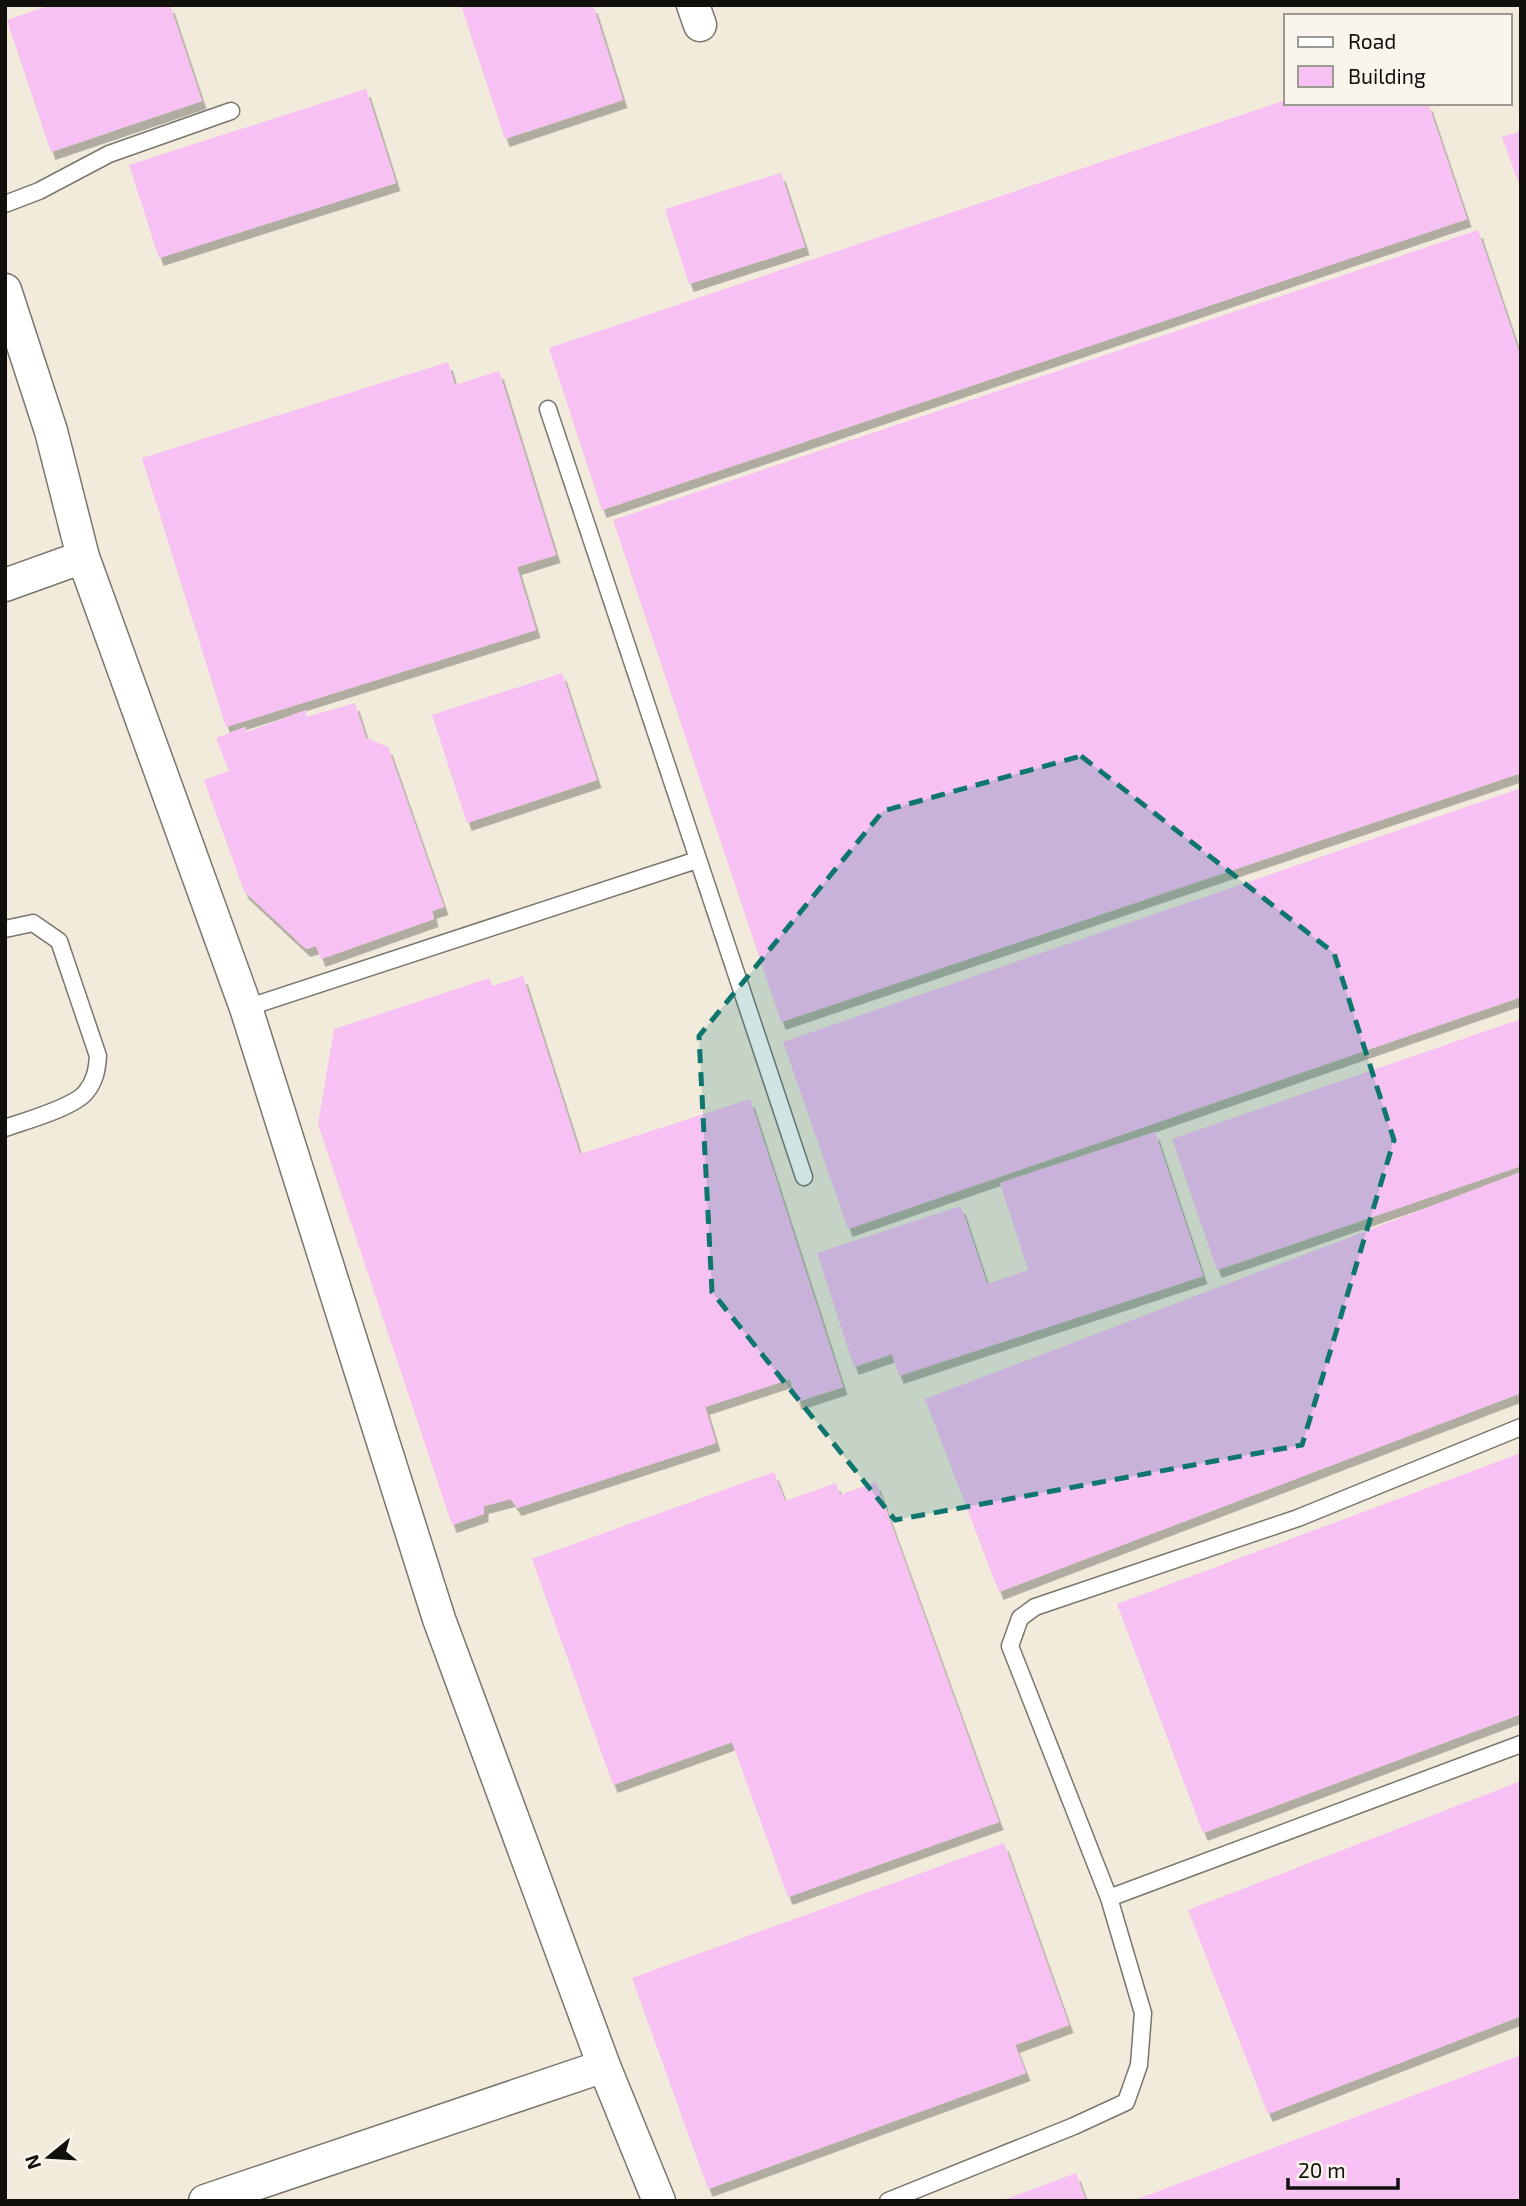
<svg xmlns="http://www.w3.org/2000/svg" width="1526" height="2206" font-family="'Exo 2',sans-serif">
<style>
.built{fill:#f2eadb;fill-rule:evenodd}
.building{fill:#f7c1f4;filter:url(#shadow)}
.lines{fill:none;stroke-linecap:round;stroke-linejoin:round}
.service-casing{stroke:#79766e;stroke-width:19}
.minor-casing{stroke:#79766e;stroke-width:35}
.service{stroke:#fff;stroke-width:16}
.minor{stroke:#fff;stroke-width:32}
.marked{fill:#0f766e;fill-opacity:0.2;stroke:#0f766e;stroke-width:5;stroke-dasharray:14 9;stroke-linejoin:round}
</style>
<defs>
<filter id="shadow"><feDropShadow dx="4.5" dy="8" stdDeviation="0" flood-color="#0004"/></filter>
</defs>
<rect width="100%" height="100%" fill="#f9f5ed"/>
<!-- built -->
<path class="built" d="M 5,5 L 1521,5 L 1521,2201 L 5,2201 ZM 1286,16 L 1510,16 L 1510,103 L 1286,103 Z"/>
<!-- building -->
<path class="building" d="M 51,5 L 170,5 L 202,101 L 51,152 L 7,20 Z
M 461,5 L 593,5 L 623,100 L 505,139 Z
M 366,89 L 396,183 L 159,258 L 129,165 Z
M 1286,100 L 1286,103 L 1428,103 L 1467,219 L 602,510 L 549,348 Z
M 1521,131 L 1521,187 L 1520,187 L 1502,137 Z
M 781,173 L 805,247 L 689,284 L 665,209 Z
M 1478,230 L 1521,358 L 1521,773 L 781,1022 L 613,520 Z
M 448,362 L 455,385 L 499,371 L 556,555 L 517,567 L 536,630 L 226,727 L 142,458 Z
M 562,673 L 597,780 L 467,823 L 432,715 Z
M 355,703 L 366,738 L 388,747 L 444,907 L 432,911 L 434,919 L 321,959 L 316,946 L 306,949 L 244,891 L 204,780 L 229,771 L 216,738 L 245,727 L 247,732 L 306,710 L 306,717 Z
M 1521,788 L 1521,997 L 848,1229 L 783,1042 Z
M 523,976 L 580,1154 L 750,1099 L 843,1387 L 797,1402 L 790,1379 L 705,1407 L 716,1443 L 517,1508 L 511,1499 L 484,1506 L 484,1514 L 452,1525 L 318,1124 L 334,1029 L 490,978 L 492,986 Z
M 1521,1019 L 1521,1166 L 1217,1270 L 1172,1139 Z
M 1155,1132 L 1203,1276 L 899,1376 L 892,1354 L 854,1367 L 817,1253 L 961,1206 L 987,1284 L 1028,1270 L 1000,1183 Z
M 1521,1172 L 1521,1393 L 999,1592 L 925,1399 Z
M 1521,1453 L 1521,1714 L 1203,1833 L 1117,1604 Z
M 774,1472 L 785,1501 L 836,1483 L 840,1495 L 876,1482 L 999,1822 L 788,1897 L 732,1742 L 613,1785 L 532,1559 Z
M 1521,1781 L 1521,2016 L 1268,2114 L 1188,1910 Z
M 1004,1843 L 1069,2025 L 1015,2045 L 1026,2073 L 708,2189 L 632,1978 Z
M 1521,2055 L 1521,2201 L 1135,2201 L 1135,2200 Z
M 1076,2173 L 1086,2201 L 1004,2201 L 1004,2200 Z"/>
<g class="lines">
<defs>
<path id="service" d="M 5,204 L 39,191 L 109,154 L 231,111
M 548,409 L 804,1177
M 5,929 L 33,923 L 59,941 L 98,1056 C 97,1070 95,1081 86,1092 C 75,1107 25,1121 5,1128
M 246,1008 L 697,860
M 1109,1898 L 1521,1744
M 888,2201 L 1074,2126 L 1126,2102 L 1139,2065 L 1143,2013 L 1109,1898 L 1010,1646 L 1020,1618 L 1035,1607 L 1298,1518 L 1521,1427"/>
<path id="minor" d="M 693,5 L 700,25
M 5,290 L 51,431 L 83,557 L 246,1008 L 439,1619 L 604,2066 L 659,2201
M 5,585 L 83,557
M 205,2201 L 604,2066"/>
</defs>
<!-- service casing -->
<use href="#service" class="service-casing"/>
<!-- minor casing -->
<use href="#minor" class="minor-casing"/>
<!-- service -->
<use href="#service" class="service"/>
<!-- minor -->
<use href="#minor" class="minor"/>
</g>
<!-- marked area -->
<path class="marked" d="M 1081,756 L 1334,953 L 1394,1140 L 1302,1445 L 895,1520 L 712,1292 L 699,1036 L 883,811 Z"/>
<!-- border -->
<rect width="1526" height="2206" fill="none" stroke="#100f0c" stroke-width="14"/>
<!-- legend -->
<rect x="1284" y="14" width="228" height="91" fill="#f9f5ed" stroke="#9c9993" stroke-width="2"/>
<rect x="1298" y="37" width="35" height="10" fill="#ffffff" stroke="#9c9993" stroke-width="2"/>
<text x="1348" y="49" font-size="21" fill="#100f0c">Road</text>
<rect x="1298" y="66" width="35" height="21" fill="#f7c1f4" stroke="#9c9993" stroke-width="2"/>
<text x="1348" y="84" font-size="21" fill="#100f0c">Building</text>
<!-- north arrow -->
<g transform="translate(49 2157) rotate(252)" stroke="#f9f5ed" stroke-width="5" paint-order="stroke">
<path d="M0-5L12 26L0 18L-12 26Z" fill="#100f0c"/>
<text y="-10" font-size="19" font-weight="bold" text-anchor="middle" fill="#100f0c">N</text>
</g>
<!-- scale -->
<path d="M1288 2178v10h110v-10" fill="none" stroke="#100f0c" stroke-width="3.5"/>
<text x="1298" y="2178" font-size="21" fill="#100f0c" stroke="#f9f5ed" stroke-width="5" paint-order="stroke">20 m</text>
</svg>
